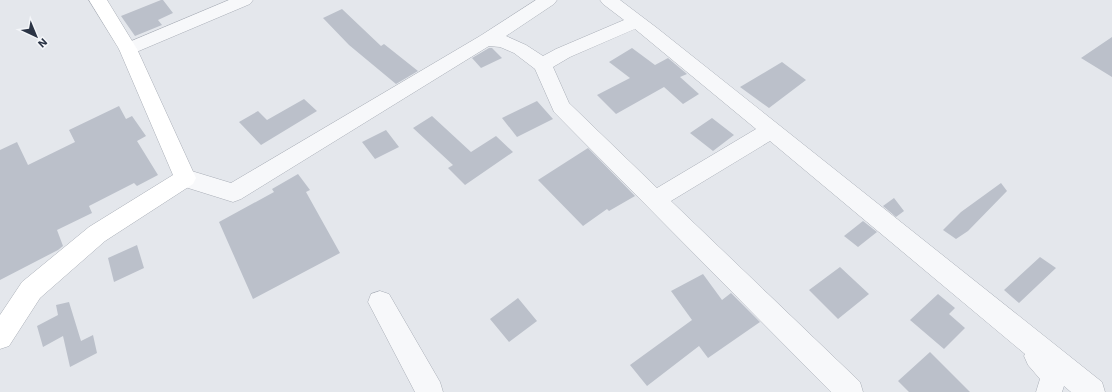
<svg xmlns="http://www.w3.org/2000/svg" width="1112" height="392" font-family="'Work Sans',sans-serif">
<style>
.building{fill:#bbc0ca}
.lines{fill:none;stroke-linecap:round;stroke-linejoin:round}
.street-casing{stroke:#a9aeb7;stroke-width:1}
.secondary-casing{stroke:#a9aeb7;stroke-width:1}
.street{fill:#f7f8fa;fill-rule:evenodd}
.secondary{fill:#fff;fill-rule:evenodd}
</style>
<rect width="100%" height="100%" fill="#e4e7ec"/>
<!-- building -->
<path class="building" d="M 161,0 L 163,0 L 173,13 L 158,20 L 162,25 L 135,36 L 121,16 Z
M 342,9 L 381,46 L 384,44 L 418,71 L 396,84 L 349,45 L 323,18 Z
M 1112,37 L 1112,77 L 1081,58 Z
M 489,48 L 492,48 L 502,58 L 481,68 L 472,58 Z
M 632,48 L 655,65 L 668,58 L 687,74 L 680,77 L 699,94 L 683,104 L 664,87 L 616,114 L 597,95 L 630,78 L 609,62 Z
M 782,62 L 806,80 L 769,108 L 740,87 Z
M 304,99 L 317,111 L 261,145 L 239,122 L 258,111 L 267,120 Z
M 537,101 L 553,119 L 517,137 L 502,118 Z
M 119,106 L 126,119 L 132,116 L 146,136 L 137,141 L 158,175 L 137,186 L 134,183 L 89,206 L 92,213 L 57,230 L 63,246 L 58,250 L 0,280 L 0,150 L 17,142 L 28,165 L 75,142 L 69,130 Z
M 432,116 L 471,152 L 496,136 L 513,152 L 465,185 L 448,168 L 453,165 L 413,128 Z
M 712,118 L 734,135 L 713,151 L 690,133 Z
M 386,130 L 399,147 L 375,159 L 362,142 Z
M 588,148 L 635,196 L 609,211 L 607,209 L 583,226 L 538,180 Z
M 298,174 L 310,190 L 306,192 L 340,253 L 253,299 L 219,222 L 274,192 L 272,189 Z
M 1001,183 L 1007,191 L 968,231 L 956,239 L 943,230 L 961,212 Z
M 894,198 L 904,211 L 896,217 L 883,206 Z
M 863,221 L 877,232 L 858,247 L 844,236 Z
M 137,245 L 144,268 L 114,282 L 108,258 Z
M 1040,257 L 1056,268 L 1019,303 L 1004,290 Z
M 840,267 L 869,294 L 838,319 L 809,290 Z
M 703,274 L 722,300 L 731,293 L 760,322 L 708,358 L 699,346 L 647,386 L 630,365 L 692,320 L 671,291 Z
M 938,294 L 955,308 L 949,314 L 965,328 L 944,349 L 910,320 Z
M 518,298 L 537,321 L 509,342 L 490,319 Z
M 69,302 L 81,341 L 93,335 L 97,353 L 70,367 L 63,336 L 43,347 L 37,326 L 58,315 L 56,305 Z
M 930,352 L 970,392 L 909,392 L 898,381 Z"/>
<g class="lines">
<defs>
<path id="street" d="M 229,0 L 253,0 L 250,4 L 134,53 L 128,55 L 122,53 L 119,49 L 122,45 Z
M 536,0 L 557,0 L 554,4 L 506,36 L 526,45 L 543,56 L 556,49 L 624,20 L 603,4 L 600,0 L 620,0 L 657,28 L 1102,382 L 1105,392 L 1071,392 L 1064,386 L 1062,392 L 1036,392 L 1040,379 L 1028,365 L 1024,356 L 1025,354 L 770,141 L 671,201 L 860,382 L 863,392 L 831,392 L 554,112 L 535,69 L 514,53 L 500,47 L 489,46 L 241,199 L 233,202 L 185,187 L 177,184 L 174,178 L 177,172 L 185,169 L 231,183 L 480,36 ZM 635,29 L 756,129 L 657,188 L 569,103 L 553,67 L 570,57 Z
M 380,291 L 389,294 L 440,382 L 443,392 L 415,392 L 368,302 L 371,294 Z"/>
<path id="secondary" d="M 89,0 L 107,0 L 137,49 L 196,178 L 193,184 L 105,241 L 40,298 L 9,346 L 0,349 L 0,315 L 22,282 L 89,227 L 173,175 L 119,49 Z"/>
</defs>
<!-- street casing -->
<use href="#street" class="street-casing"/>
<!-- secondary casing -->
<use href="#secondary" class="secondary-casing"/>
<!-- street -->
<use href="#street" class="street"/>
<!-- secondary -->
<use href="#secondary" class="secondary"/>
</g>
<!-- north arrow -->
<g transform="translate(36 36) rotate(136)" stroke="#f4f6f9" stroke-width="3" paint-order="stroke">
<path d="M0-3L7 15L0 10L-7 15Z" fill="#2b3445"/>
<text y="-6" font-size="11" font-weight="bold" text-anchor="middle" fill="#2b3445">N</text>
</g>
</svg>
